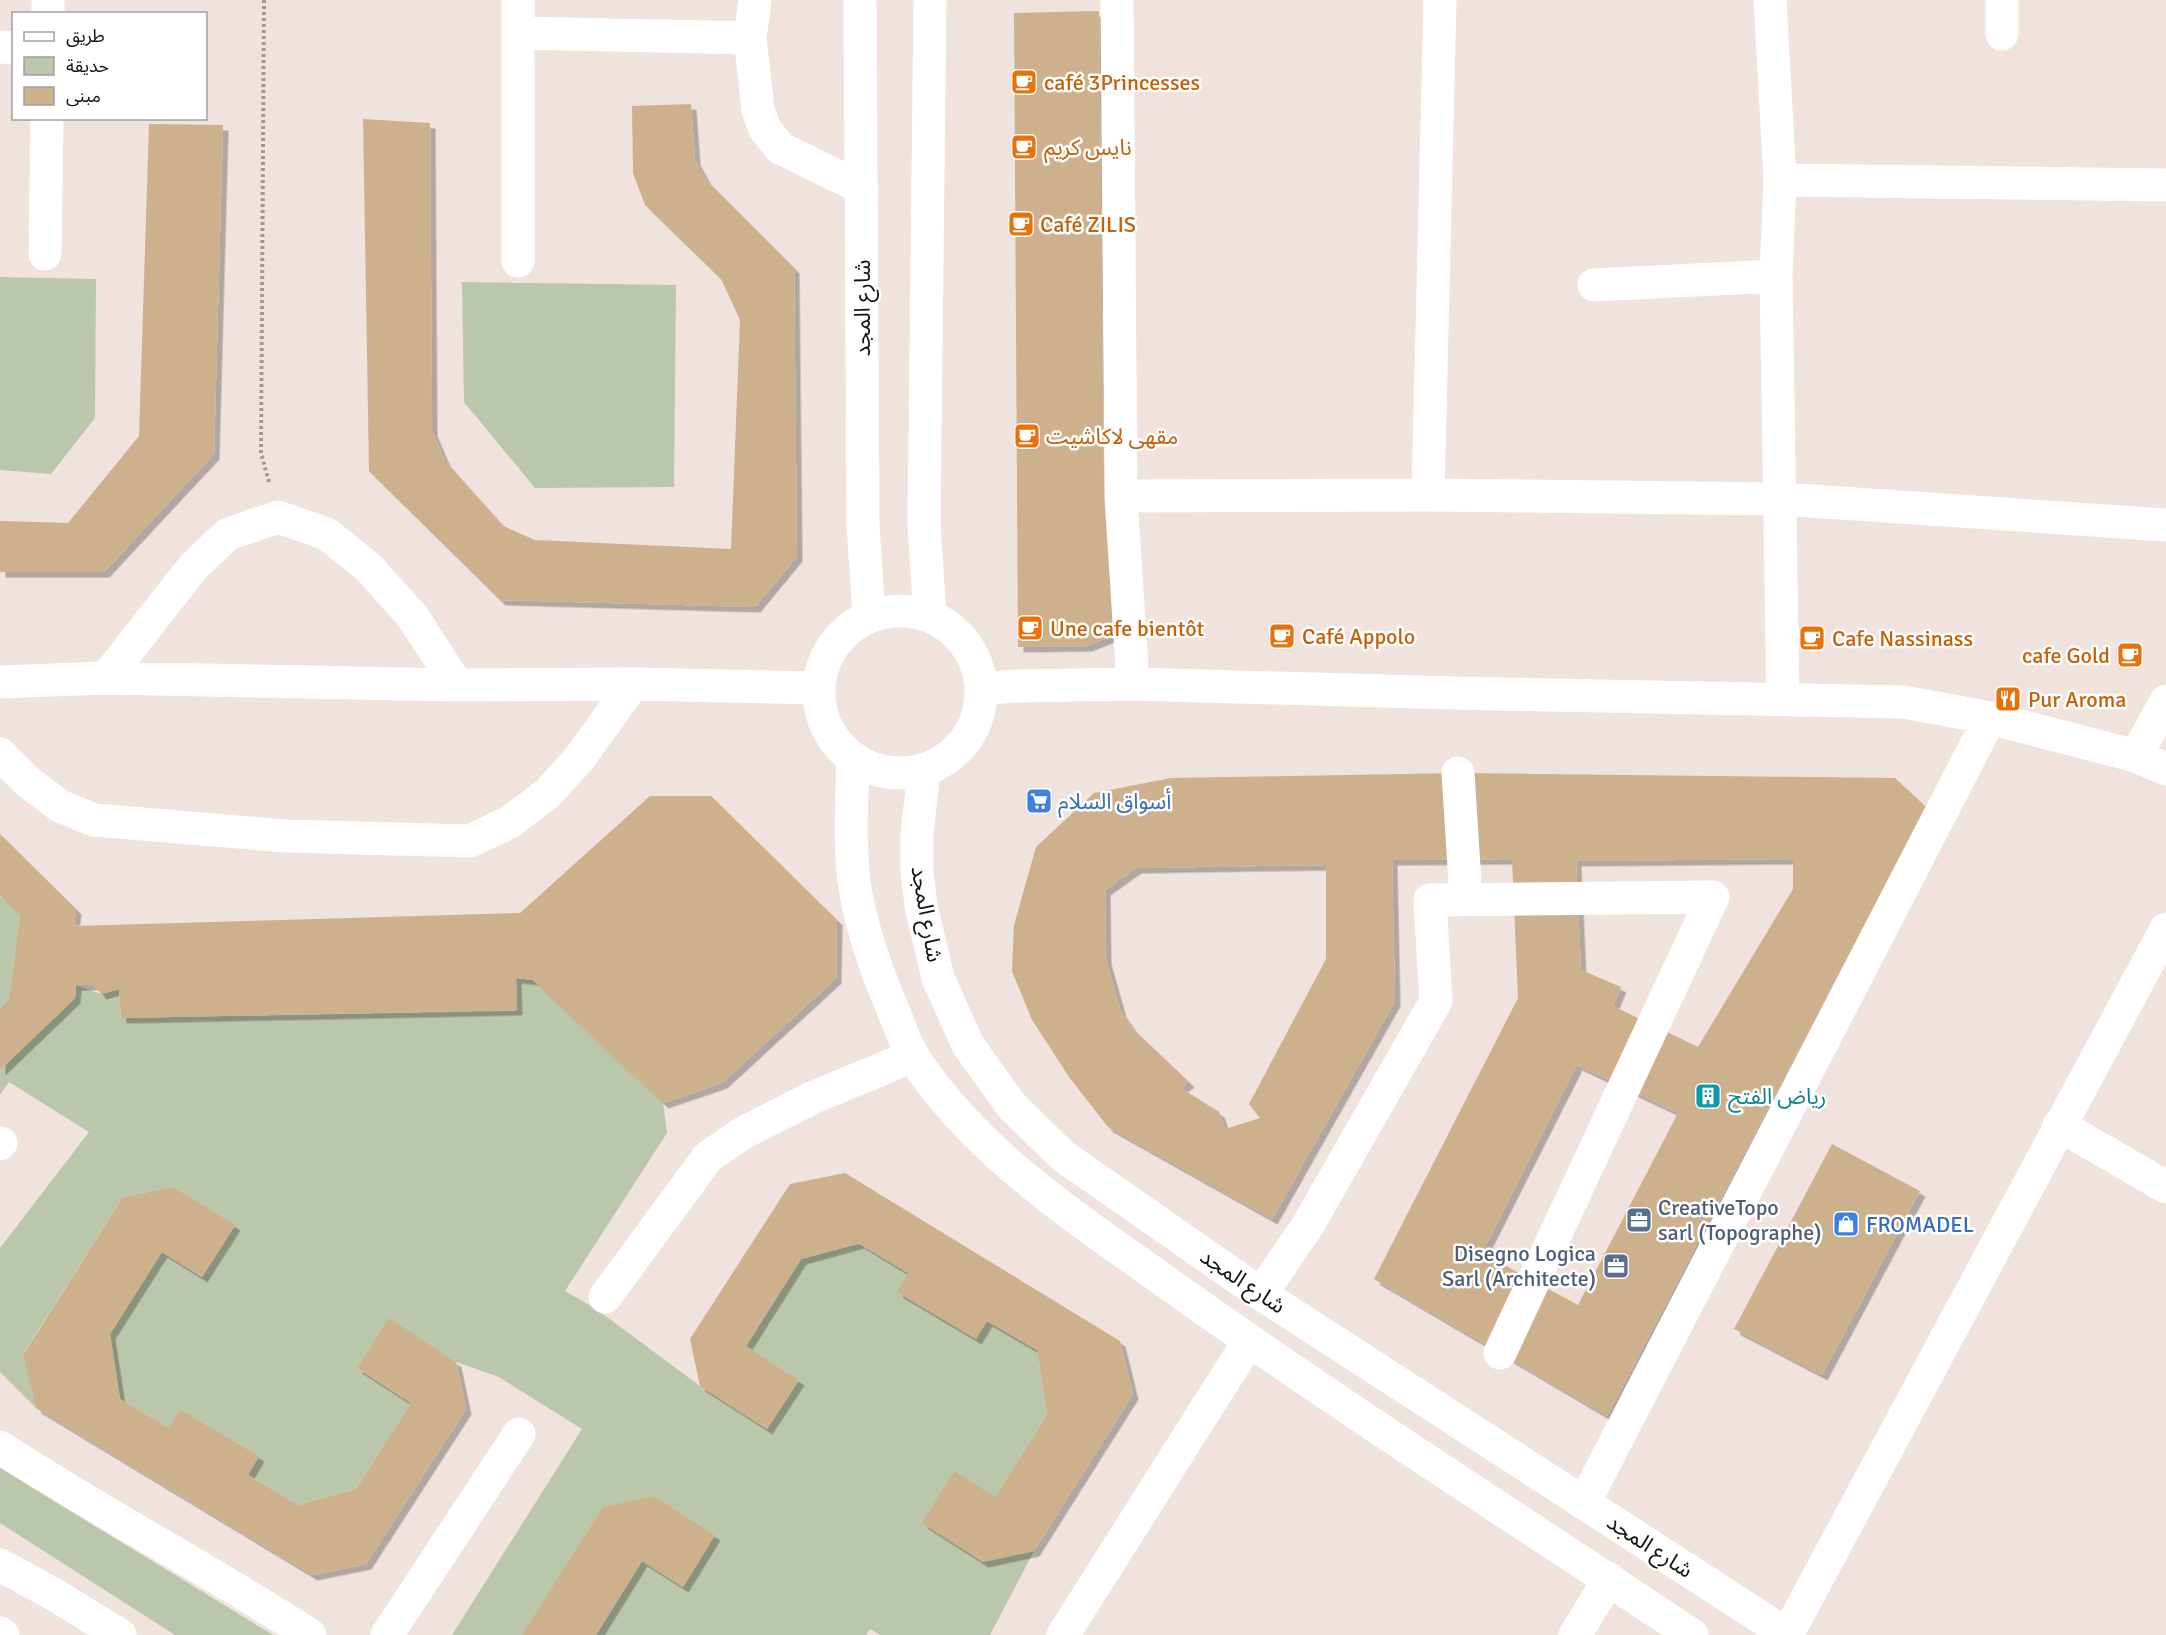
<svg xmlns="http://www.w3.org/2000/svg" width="2166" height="1635" font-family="Signika,'Noto Sans Arabic',sans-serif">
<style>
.green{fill:#bac7ab}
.building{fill:#cdb18c;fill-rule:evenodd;filter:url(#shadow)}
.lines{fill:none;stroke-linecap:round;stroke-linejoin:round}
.path{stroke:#a29894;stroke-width:4;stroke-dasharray:3 3;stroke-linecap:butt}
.minor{stroke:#fff;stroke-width:33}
.major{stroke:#fff;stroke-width:33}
.labels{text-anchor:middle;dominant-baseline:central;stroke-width:5;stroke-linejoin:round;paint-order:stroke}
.food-label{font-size:22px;fill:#c56008;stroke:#fff;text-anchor:start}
.street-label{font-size:22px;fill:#15110f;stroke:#fff}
.shop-label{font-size:22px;fill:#366cbe;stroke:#fff;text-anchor:start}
.culture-label{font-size:22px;fill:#0d838f;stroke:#fff;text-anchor:start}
.service-label{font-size:22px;fill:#4e5e75;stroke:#fff;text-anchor:start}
</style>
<defs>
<filter id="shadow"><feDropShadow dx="5.5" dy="5.5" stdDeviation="0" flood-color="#0004"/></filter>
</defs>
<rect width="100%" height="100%" fill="#f0e2dd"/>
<!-- green -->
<path class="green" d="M 0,277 L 96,279 L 95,418 L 51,474 L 0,470 Z
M 462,282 L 676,285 L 674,487 L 535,488 L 464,402 Z
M 0,895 L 20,915 L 9,999 L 0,1008 Z
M 516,978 L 533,980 L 663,1103 L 667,1133 L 565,1291 L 596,1309 L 700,1386 L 767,1429 L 799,1380 L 746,1346 L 801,1259 L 859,1244 L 908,1273 L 976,1338 L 987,1321 L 1037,1350 L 1047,1415 L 995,1497 L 1034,1551 L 990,1635 L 880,1635 L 870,1629 L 866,1635 L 596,1635 L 642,1561 L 683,1587 L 715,1535 L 654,1496 L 522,1635 L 452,1635 L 582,1429 L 499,1377 L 456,1362 L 389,1319 L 357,1368 L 411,1403 L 356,1489 L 298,1505 L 248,1475 L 259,1456 L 180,1409 L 169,1428 L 120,1399 L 110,1334 L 162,1252 L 202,1277 L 235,1226 L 173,1187 L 123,1197 L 23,1354 L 36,1408 L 0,1372 L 0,1248 L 89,1132 L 9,1082 L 0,1095 L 0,1070 L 75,998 L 76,985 L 101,994 L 119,989 L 121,1018 L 517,1011 Z
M 0,1468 L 273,1635 L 175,1635 L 0,1523 Z"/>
<!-- building -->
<path class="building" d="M 1099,11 L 1104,497 L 1114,635 L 1087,646 L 1018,647 L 1014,13 Z
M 691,104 L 695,160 L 706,180 L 794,268 L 797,556 L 755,607 L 500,600 L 369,471 L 363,119 L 430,123 L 432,431 L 445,461 L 503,526 L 535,540 L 731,549 L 740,320 L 721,279 L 645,205 L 633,173 L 632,106 Z
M 149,124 L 223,125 L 214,454 L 104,572 L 0,572 L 0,521 L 68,523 L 139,436 Z
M 1458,773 L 1895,778 L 1926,807 L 1607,1416 L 1374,1279 L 1518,998 L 1512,859 L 1392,860 L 1395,1001 L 1272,1219 L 1108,1127 L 1069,1077 L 1032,1020 L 1012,971 L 1014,925 L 1036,847 L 1094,793 L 1171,778 ZM 1793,859 L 1793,889 L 1698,1047 L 1613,1006 L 1621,987 L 1581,970 L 1576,861 ZM 1326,865 L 1326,959 L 1249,1104 L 1260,1118 L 1225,1129 L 1219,1112 L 1181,1088 L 1189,1082 L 1133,1029 L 1121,1012 L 1106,959 L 1105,890 L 1136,868 ZM 1577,1065 L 1678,1113 L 1578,1305 L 1482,1253 Z
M 650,796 L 711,796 L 837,920 L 836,978 L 722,1083 L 663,1103 L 533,980 L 516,978 L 517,1010 L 121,1018 L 119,989 L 101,994 L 94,985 L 76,985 L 75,998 L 0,1070 L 0,1008 L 9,999 L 20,915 L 0,895 L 0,834 L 76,909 L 74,926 L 520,913 Z
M 1832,1144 L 1920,1191 L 1822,1375 L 1734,1329 Z
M 845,1173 L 1120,1341 L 1133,1394 L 1034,1551 L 983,1562 L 922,1523 L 954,1471 L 995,1497 L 1047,1415 L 1037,1350 L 987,1321 L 976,1339 L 897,1292 L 908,1273 L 859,1243 L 801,1259 L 746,1346 L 799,1380 L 767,1429 L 700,1386 L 690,1339 L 790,1184 Z
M 173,1187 L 235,1225 L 202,1277 L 162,1252 L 110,1334 L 120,1399 L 169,1428 L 180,1409 L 259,1456 L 248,1475 L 298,1505 L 356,1489 L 411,1403 L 357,1368 L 389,1318 L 456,1362 L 466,1409 L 366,1564 L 312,1575 L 36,1408 L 23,1355 L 123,1197 Z
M 654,1496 L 715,1535 L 683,1587 L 642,1561 L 596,1635 L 522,1635 L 603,1507 Z"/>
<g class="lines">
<!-- path -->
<path class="path" d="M 264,0 L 261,453 L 269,482"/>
<!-- minor -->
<path class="minor" d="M 755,0 L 750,38 L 758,110 L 765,129 L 780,148 L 862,188
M 1117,0 L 1121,496 L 1133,684
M 1770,0 L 1780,180 L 1776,276 L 1783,700
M 48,14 L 48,0
M 518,33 L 750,38
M 2002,34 L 2002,0
M 0,47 L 14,48
M 1780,180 L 2166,185
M 45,254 L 47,118
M 518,261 L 518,0
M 1594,285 L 1776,276
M 1428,495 L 1440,0
M 1121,496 L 1428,495 L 1781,499 L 2166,525
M 106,678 L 194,566 L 228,534 L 278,517 L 327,534 L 369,568 L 412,616 L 457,685
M 0,682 L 106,678 L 457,685 L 633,684 L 819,688
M 982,689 L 1014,686 L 1133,684 L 1453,693 L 1904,702 L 1990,718 L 2136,756 L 2166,769
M 0,754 L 28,782 L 60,806 L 94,820 L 286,836 L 470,841 L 510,822 L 548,793 L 578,760 L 633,684
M 2136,756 L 2166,701
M 1458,773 L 1466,899
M 2059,1125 L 2166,1187
M 0,1144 L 1,1143
M 1261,1294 L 1308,1225 L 1436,1001 L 1430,900 L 1713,897 L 1500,1353
M 605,1297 L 708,1157 L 743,1133 L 814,1097 L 913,1056
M 0,1447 C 101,1513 208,1569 310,1635
M 1584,1503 L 1990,718
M 0,1565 L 55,1595 L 120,1635
M 0,1633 L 3,1635
M 387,1635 L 519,1434
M 1063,1635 L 1249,1341
M 1575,1635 L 1609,1579
M 1787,1635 L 2166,929"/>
<!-- major -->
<path class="major" d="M 860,0 L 863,525 L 869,616
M 930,0 L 924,525 L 930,616
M819 692a81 81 0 1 1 162 0a81 81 0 1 1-162 0Z
M 853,759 C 852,800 849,840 854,881 C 860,925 876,970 893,1010 C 900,1026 905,1044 914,1058 C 978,1156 1080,1220 1173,1287 C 1343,1408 1519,1520 1692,1635
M 924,770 L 917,834 L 917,871 L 921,906 L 938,978 L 968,1045 L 1011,1105 L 1063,1156 L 1261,1294 L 1788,1635"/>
</g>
<!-- icons -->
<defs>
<symbol id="cafe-square" viewBox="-11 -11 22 22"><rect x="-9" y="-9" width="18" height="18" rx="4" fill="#e8710a" stroke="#fff"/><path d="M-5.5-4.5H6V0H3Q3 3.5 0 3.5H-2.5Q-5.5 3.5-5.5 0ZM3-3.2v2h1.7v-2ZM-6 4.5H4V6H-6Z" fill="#fff"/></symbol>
<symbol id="restaurant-square" viewBox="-11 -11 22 22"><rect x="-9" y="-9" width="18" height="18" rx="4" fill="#e8710a" stroke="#fff"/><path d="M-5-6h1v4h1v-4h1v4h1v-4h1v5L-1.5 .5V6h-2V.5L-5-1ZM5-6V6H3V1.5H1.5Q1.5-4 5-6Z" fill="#fff"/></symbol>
<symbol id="supermarket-square" viewBox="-11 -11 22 22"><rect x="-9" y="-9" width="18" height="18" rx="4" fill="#3f7fe0" stroke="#fff"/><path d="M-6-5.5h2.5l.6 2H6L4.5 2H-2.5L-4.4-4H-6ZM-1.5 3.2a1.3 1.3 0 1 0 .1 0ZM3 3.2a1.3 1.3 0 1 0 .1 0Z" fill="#fff"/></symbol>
<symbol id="building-square" viewBox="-11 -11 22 22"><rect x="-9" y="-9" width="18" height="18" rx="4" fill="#0f9aa8" stroke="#fff"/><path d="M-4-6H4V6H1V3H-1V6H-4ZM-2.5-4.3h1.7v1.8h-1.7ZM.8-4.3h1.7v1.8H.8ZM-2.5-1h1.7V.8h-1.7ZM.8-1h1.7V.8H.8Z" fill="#fff"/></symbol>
<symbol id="office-square" viewBox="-11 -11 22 22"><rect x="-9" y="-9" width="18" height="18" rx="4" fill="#5c6f8a" stroke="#fff"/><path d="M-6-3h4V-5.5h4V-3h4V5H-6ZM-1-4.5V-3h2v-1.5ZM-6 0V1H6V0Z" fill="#fff"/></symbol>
<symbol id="shop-square" viewBox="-11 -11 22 22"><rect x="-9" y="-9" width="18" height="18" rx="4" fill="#3f7fe0" stroke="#fff"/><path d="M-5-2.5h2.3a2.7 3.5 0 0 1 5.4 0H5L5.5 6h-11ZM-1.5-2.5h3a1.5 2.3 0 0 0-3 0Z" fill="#fff"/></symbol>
</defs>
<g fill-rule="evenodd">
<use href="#cafe-square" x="1009" y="67" width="30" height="30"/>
<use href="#cafe-square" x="1009" y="132" width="30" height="30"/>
<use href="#cafe-square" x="1006" y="209" width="30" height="30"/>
<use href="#cafe-square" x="1012" y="421" width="30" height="30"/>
<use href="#cafe-square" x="1015" y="613" width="30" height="30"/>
<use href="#cafe-square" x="1267" y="621" width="30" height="30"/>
<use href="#cafe-square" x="1797" y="623" width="30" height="30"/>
<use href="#cafe-square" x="2115" y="640" width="30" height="30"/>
<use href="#restaurant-square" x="1993" y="684" width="30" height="30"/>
<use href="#supermarket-square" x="1024" y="786" width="30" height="30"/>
<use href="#building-square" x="1693" y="1081" width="30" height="30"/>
<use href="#office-square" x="1624" y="1205" width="30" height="30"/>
<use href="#shop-square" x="1831" y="1209" width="30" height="30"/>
<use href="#office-square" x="1601" y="1251" width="30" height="30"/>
</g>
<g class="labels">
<!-- food labels -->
<g class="food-label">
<text x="1044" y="82">café 3Princesses</text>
<text x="1044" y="147">نايس كريم</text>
<text x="1040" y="224">Café ZILIS</text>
<text x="1046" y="436">مقهى لاكاشيت</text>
<text x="1050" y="628">Une cafe bientôt</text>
<text x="1302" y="636">Café Appolo</text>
<text x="1832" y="638">Cafe Nassinass</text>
<text x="2110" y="655" text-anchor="end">cafe Gold</text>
<text x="2028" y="699">Pur Aroma</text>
</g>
<!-- street labels -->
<g class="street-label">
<text transform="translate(862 308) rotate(-90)">شارع المجد</text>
<text transform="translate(927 914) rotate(80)">شارع المجد</text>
<text transform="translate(1243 1281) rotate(34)">شارع المجد</text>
<text transform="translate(1650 1546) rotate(33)">شارع المجد</text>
</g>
<!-- shop labels -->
<g class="shop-label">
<text x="1058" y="801">أسواق السلام</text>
<text x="1866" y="1224">FROMADEL</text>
</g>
<!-- culture labels -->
<g class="culture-label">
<text x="1728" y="1096">رياض الفتح</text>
</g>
<!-- service labels -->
<g class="service-label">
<text x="1658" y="1207">CreativeTopo<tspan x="1658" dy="25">sarl (Topographe)</tspan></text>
<text x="1596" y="1253" text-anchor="end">Disegno Logica<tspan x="1596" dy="25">Sarl (Architecte)</tspan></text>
</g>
</g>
<!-- legend -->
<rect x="12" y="12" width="195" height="108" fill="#ffffff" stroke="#a1a09f" stroke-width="1.5"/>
<rect x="24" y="32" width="30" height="9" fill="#ffffff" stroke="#a1a09f" stroke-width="1.5"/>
<text x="66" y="42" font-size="18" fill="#15110f">طريق</text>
<rect x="24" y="57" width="30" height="18" fill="#bac7ab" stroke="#a1a09f" stroke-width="1.5"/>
<text x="66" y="72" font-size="18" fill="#15110f">حديقة</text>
<rect x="24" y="87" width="30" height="18" fill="#cdb18c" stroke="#a1a09f" stroke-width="1.5"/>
<text x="66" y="102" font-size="18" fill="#15110f">مبنى</text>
</svg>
